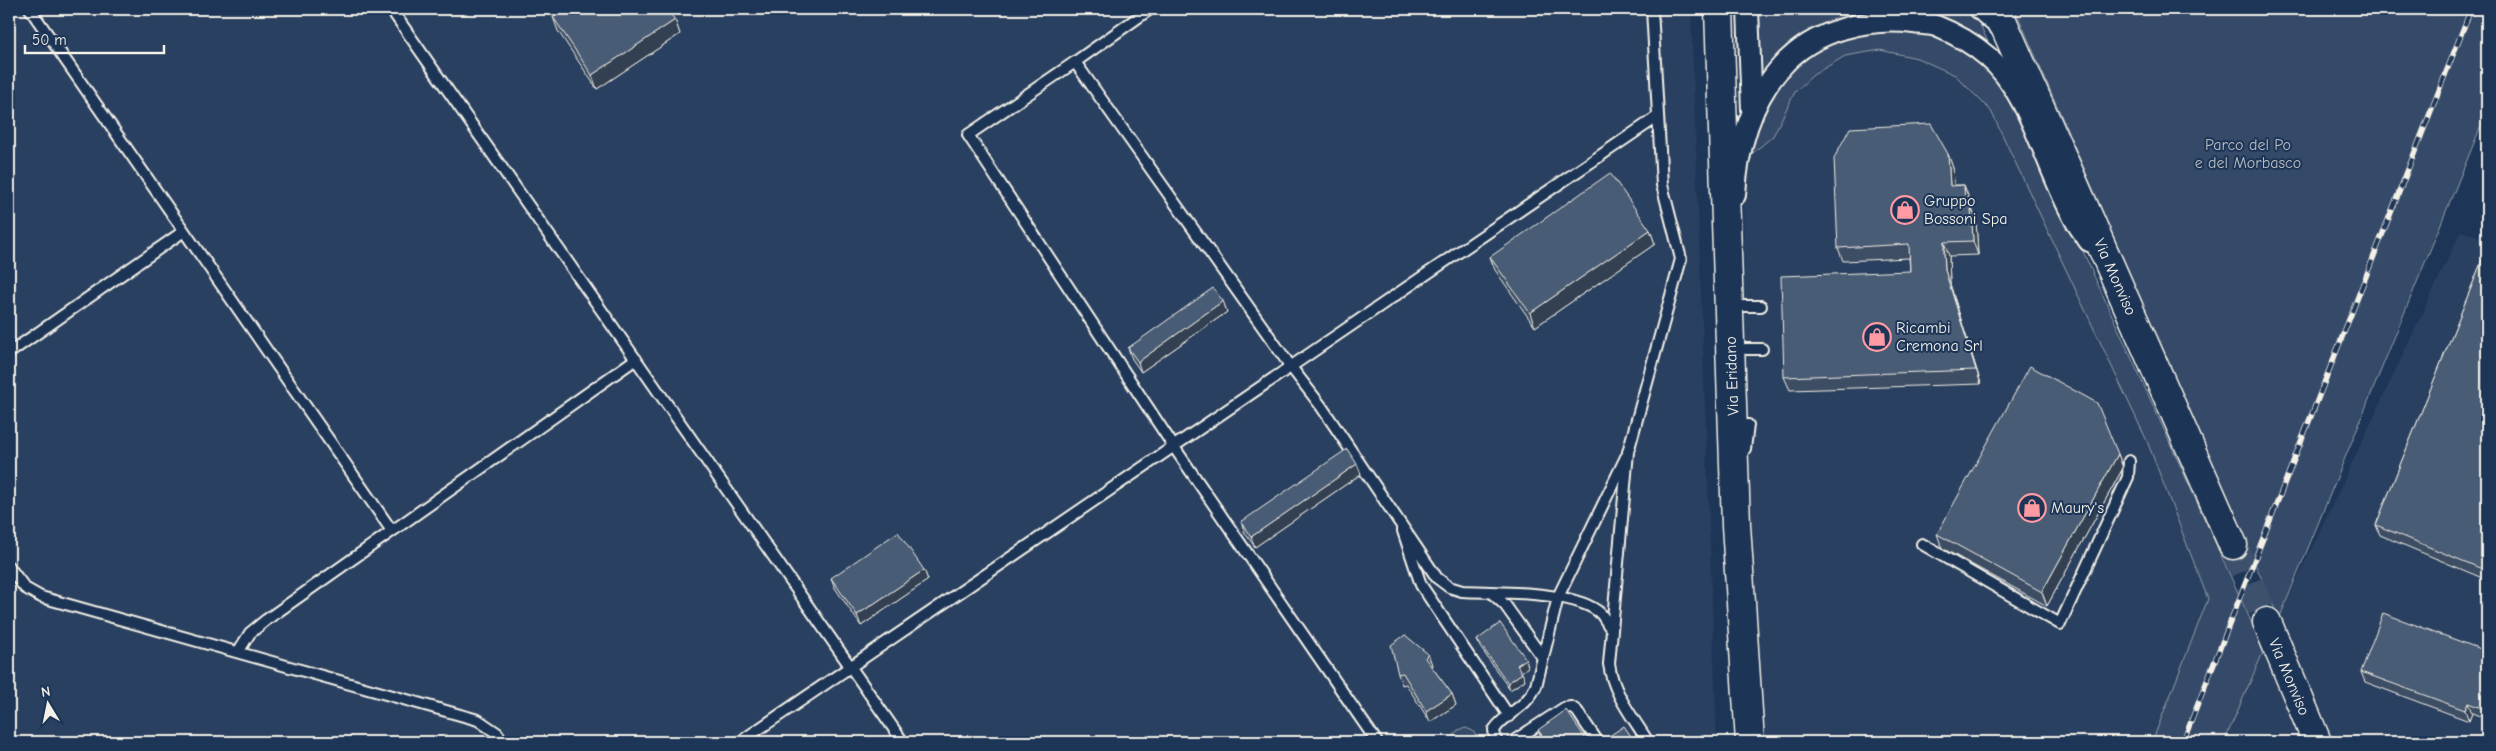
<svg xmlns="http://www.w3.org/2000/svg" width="2496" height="751" font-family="'Comic Neue',sans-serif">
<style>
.built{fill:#2a4060}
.green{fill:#354a67;stroke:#949ea8}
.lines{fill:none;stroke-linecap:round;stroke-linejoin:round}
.primary-tunnel{stroke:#3d516d;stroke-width:28;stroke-dasharray:28 14;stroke-linecap:butt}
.lane-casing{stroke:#f4f1e8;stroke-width:14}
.street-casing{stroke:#f4f1e8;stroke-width:24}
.primary-casing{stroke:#f4f1e8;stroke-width:31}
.lane{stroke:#1d3557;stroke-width:10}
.street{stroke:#1d3557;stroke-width:20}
.primary{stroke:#1d3557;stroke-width:28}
.rail-casing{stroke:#f4f1e8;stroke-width:5.5}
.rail{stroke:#1d3557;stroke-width:4;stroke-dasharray:11;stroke-linecap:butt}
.wall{fill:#3e4e64;stroke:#f4f1e8}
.shaded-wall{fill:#324051;stroke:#f4f1e8}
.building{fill:#485b74;stroke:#f4f1e8}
.labels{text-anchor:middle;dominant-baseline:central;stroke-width:4;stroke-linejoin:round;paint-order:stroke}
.park-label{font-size:16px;fill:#bbbfc1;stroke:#1d3557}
.poi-label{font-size:16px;fill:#f4f1e8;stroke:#1d3557;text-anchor:start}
.street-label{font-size:16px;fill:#f4f1e8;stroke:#1d3557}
</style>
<rect width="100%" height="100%" fill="#1d3557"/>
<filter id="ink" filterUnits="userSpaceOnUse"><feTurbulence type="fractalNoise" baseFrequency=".02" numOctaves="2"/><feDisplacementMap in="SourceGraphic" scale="10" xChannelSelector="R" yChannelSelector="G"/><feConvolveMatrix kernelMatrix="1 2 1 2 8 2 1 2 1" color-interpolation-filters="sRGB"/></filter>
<g filter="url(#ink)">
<!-- built -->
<path class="built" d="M 9,9 L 1691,9 L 1717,742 L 9,742 Z
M 1880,50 L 1917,58 L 1955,75 L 1991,111 L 2147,441 L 2208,599 L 2152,742 L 1758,742 L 1747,477 L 1743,214 L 1748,157 L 1773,136 L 1795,92 L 1813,75 L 1845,56 Z
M 2461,231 L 2487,239 L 2487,742 L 2224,742 L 2264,650 Z"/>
<!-- green -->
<path class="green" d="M 1748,9 L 1973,9 L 2264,650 L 2224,742 L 2152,742 L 2208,599 L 2147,441 L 1991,111 L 1955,75 L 1917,58 L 1880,50 L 1845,56 L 1813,75 L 1795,92 L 1773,136 L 1748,157 Z
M 2015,9 L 2487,9 L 2487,123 L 2483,121 L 2279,619 Z
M 1466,728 L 1473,731 L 1479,742 L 1455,742 L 1454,735 L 1458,730 Z"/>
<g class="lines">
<!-- primary-tunnel -->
<path class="primary-tunnel" d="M 2233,545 L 2267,622"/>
<defs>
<path id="lane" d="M 30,9 L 392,531
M 391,9 L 903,742
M 1075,62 L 1150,9
M 1744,306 L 1761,306
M 1746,349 L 1762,349
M 9,353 L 184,231
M 1745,449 L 1748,425
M 1403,531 L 1421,585 L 1509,716
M 1922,544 L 2060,624 L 2128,477 L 2129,461
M 9,567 L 25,588 L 41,597 L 478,720 L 497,733 L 503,742
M 1492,593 L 1505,605 L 1543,658
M 238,652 L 250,633 L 266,620 L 636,359
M 740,742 L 1657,117
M 1377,742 L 1174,447 L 968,135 L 1075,62 L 1291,367 L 1321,406 L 1437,578 L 1449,587 L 1462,591 C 1496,593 1577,590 1601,614 C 1605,619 1608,625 1612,630
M 1496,742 L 1494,730 C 1507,711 1525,710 1536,686 L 1558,597 L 1626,457
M 1512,742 L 1564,708 L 1571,707 L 1577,711 L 1598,742
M 1648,742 C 1633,717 1613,694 1609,664 L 1628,452 L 1681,259 L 1662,185 L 1652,9"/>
<path id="street" d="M 1748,9 L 1752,110
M 1980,9 L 2004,30
M 1735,195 C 1737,149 1751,100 1782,66 C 1814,30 1868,17 1914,23 C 1921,24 1929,24 1936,26 C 1954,33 1973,44 1988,57 C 2030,92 2046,168 2073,216 C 2077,225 2084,233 2089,241"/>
<path id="primary" d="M 1719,9 L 1736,525 L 1750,742
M 1997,9 L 2233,545
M 2267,622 L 2317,742"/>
</defs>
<!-- lane casing -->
<use href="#lane" class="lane-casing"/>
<!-- street casing -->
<use href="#street" class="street-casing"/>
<!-- primary casing -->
<use href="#primary" class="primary-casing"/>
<!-- lane -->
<use href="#lane" class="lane"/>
<!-- street -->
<use href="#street" class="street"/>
<!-- primary -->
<use href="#primary" class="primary"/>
<defs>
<path id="rail" d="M 2183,742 L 2471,9"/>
</defs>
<!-- rail casing -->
<use href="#rail" class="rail-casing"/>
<!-- rail -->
<use href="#rail" class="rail"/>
</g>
<!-- wall -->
<path class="wall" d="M 553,17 L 675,20 L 680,34 L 597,89 L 558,31 Z
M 1948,154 L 1953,168 L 1954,185 L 1964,185 L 1969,199 L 1969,206 L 1971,206 L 1976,220 L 1978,255 L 1949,256 L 1950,284 L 1981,384 L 1790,390 L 1784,377 L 1910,271 L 1909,258 L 1843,261 L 1838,248 Z
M 1650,230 L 1655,244 L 1535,327 L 1495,270 L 1490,257 Z
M 2487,248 L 2487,580 L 2380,535 L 2376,525 Z
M 1223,301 L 1227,312 L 1141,372 L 1132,359 L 1128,348 Z
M 2118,454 L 2123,468 L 2047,606 L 1942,548 L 1937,534 Z
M 1357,464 L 1361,474 L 1255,547 L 1245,533 L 1241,522 Z
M 924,570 L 928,580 L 861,626 L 835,588 L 831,578 Z
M 1477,640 L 1528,667 L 1521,671 L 1525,680 L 1510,690 L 1480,647 Z
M 2486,651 L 2487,655 L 2487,719 L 2472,713 L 2469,721 L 2365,682 L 2361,672 Z
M 1428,654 L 1432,665 L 1431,666 L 1452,694 L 1456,705 L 1430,722 L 1406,684 L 1402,685 L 1398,674 Z
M 1538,730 L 1588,742 L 1543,742 Z"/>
<!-- shaded-wall -->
<path class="shaded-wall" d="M 675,20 L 680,34 L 597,89 L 592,75 Z
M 1948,154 L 1953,168 L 1955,199 L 1950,186 Z
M 1964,185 L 1969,199 L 1970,220 L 1965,206 Z
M 1971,206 L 1976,220 L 1978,255 L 1973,241 Z
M 1650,230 L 1655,244 L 1535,327 L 1530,313 Z
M 1944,242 L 1949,256 L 1950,284 L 1981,384 L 1945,270 Z
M 1223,301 L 1227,312 L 1141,372 L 1138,362 Z
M 2118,454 L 2123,468 L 2047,606 L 2042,592 Z
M 1357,464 L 1361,474 L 1255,547 L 1251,537 Z
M 924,570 L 928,580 L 861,626 L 857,615 Z
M 2486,651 L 2487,655 L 2487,668 L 2481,663 Z
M 1428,654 L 1432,665 L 1429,669 L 1425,658 Z
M 1526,659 L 1528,667 L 1520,673 L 1517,665 Z
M 1522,673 L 1525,680 L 1510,690 L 1508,683 Z
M 1452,694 L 1456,705 L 1430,722 L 1426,711 Z
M 2468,703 L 2472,713 L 2469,721 L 2465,710 Z"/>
<!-- building -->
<path class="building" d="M 566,9 L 667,9 L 675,20 L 592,75 L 553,17 Z
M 1931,124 L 1948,154 L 1950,186 L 1964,185 L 1965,206 L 1971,206 L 1973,241 L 1944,242 L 1944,251 L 1945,270 L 1976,370 L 1784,377 L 1781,276 L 1910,271 L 1909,244 L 1838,248 L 1834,158 L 1850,128 Z
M 1610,173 L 1650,230 L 1530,313 L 1490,257 Z
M 2487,248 L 2487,571 L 2376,525 Z
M 1213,288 L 1223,301 L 1138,362 L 1128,348 Z
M 2030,366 L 2097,403 L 2118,454 L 2042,592 L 1937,534 Z
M 1347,449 L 1357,464 L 1251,537 L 1241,522 Z
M 898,532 L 924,570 L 857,615 L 831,578 Z
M 2383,613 L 2486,651 L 2481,663 L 2487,665 L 2487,710 L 2468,703 L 2465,710 L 2361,672 Z
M 1500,623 L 1526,659 L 1517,665 L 1522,673 L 1508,683 L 1477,640 Z
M 1405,635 L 1428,654 L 1425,658 L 1452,694 L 1426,711 L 1403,673 L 1398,674 L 1391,645 Z
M 1566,710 L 1588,742 L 1547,742 L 1538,730 Z
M 1624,726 L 1635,742 L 1612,742 L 1608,737 Z"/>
</g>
<!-- icons -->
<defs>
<symbol id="shop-ring" viewBox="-11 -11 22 22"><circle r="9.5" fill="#1d3557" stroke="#ff9aa2" stroke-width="1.5"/><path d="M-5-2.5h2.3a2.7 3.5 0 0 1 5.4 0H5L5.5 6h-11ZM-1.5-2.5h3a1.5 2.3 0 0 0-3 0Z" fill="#ff9aa2"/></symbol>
</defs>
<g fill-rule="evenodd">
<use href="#shop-ring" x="1889" y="194" width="32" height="32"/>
<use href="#shop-ring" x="1861" y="321" width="32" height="32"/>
<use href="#shop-ring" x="2016" y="492" width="32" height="32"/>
</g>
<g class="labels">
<!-- park labels -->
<g class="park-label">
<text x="2248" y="145">Parco del Po<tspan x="2248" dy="18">e del Morbasco</tspan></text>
</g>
<!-- poi labels -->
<g class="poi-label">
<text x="1924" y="201">Gruppo<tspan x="1924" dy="18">Bossoni Spa</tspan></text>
<text x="1896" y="328">Ricambi<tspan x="1896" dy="18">Cremona Srl</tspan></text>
<text x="2051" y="508">Maury's</text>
</g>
<!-- street labels -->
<g class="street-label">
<text transform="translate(2115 277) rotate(66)">Via Monviso</text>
<text transform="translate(1732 376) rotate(-92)">Via Eridano</text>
<text transform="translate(2289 677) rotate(67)">Via Monviso</text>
</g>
</g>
<!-- margin -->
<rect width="2496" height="751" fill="none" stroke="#1d3557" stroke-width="30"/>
<rect x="15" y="15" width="2466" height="721" fill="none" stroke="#f4f1e8" stroke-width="2" filter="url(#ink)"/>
<!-- north arrow -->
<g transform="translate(48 704) rotate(350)" stroke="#1d3557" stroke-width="4" paint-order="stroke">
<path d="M0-4L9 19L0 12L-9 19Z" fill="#f4f1e8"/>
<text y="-8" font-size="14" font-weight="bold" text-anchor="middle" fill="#f4f1e8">N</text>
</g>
<!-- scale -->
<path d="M25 45v8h139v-8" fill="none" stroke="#f4f1e8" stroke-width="2.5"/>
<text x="32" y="45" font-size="15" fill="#f4f1e8" stroke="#1d3557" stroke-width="4" paint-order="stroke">50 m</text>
</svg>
